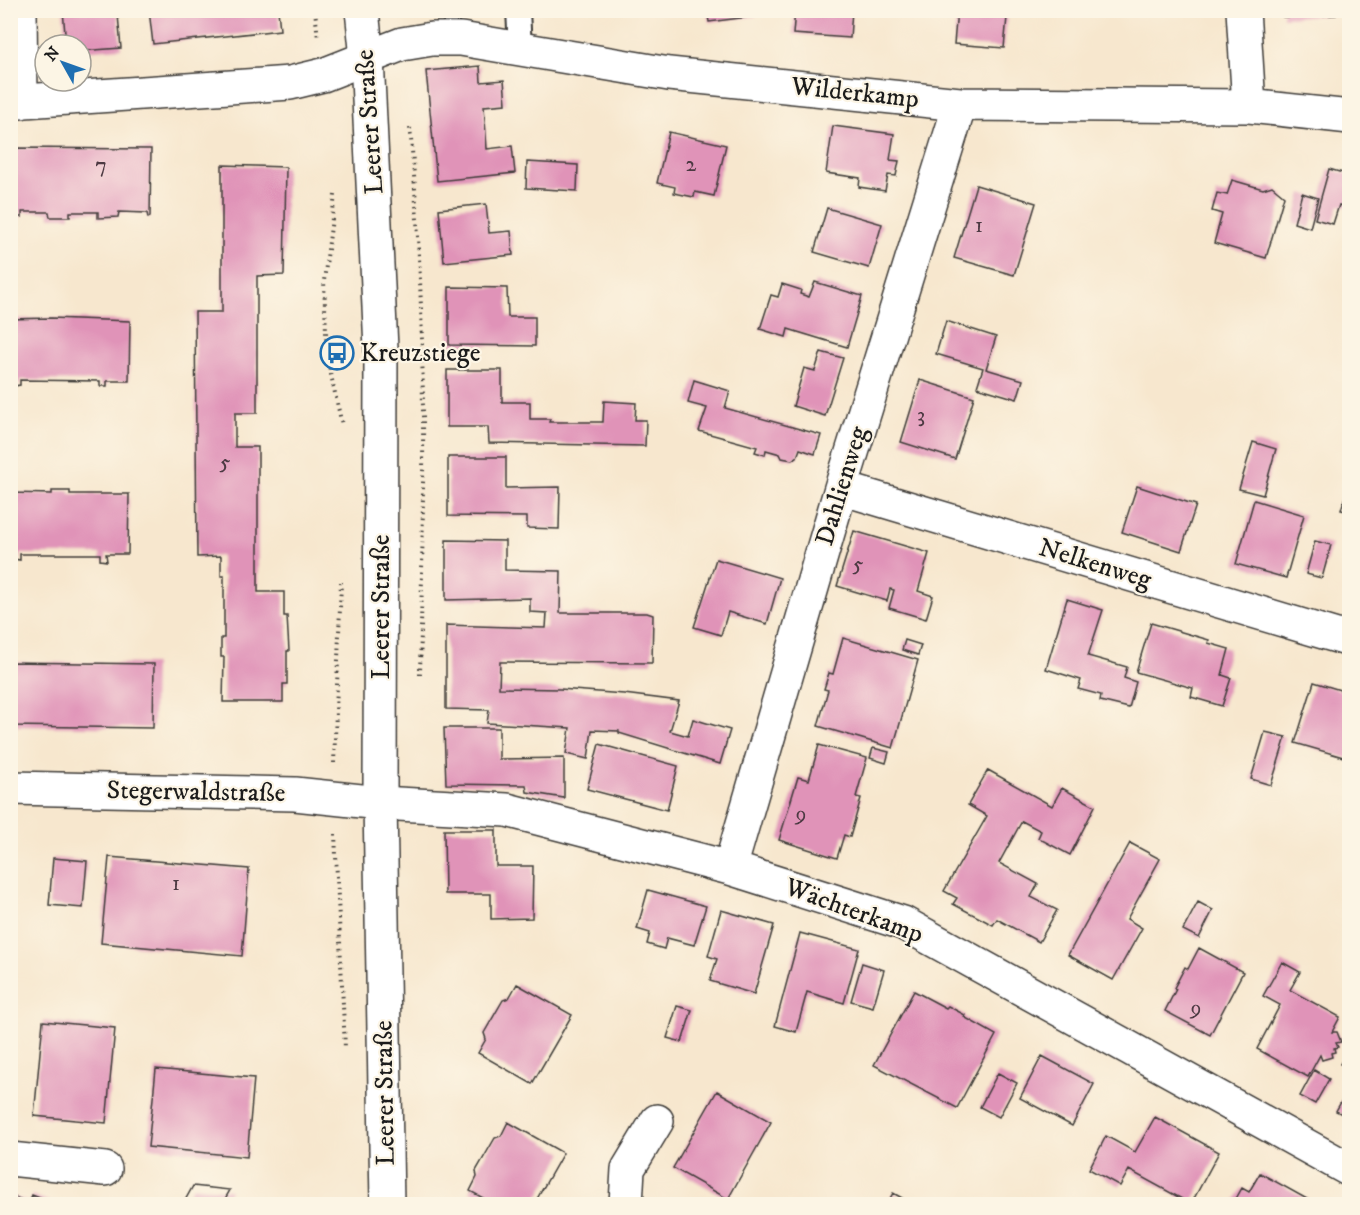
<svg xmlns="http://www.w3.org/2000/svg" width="1360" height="1215" font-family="'IM FELL DW Pica',serif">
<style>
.building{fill:#e093b8}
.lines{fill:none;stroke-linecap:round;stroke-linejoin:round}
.service-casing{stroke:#3d3a37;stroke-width:26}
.minor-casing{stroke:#3d3a37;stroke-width:36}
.tertiary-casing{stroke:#3d3a37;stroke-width:36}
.path{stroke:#3d3a37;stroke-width:4;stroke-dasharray:1.5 4.5;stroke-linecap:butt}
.service{stroke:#fff;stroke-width:22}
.minor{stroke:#fff;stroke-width:33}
.tertiary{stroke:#fff;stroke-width:33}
.labels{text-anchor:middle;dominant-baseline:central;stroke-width:4.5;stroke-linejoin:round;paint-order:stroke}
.number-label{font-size:22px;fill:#4d3a43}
.street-label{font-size:26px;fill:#1c1c1c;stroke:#fcf5e5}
.poi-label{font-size:26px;fill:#1c1c1c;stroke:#fcf5e5;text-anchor:start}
</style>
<rect width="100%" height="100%" fill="#fcf5e5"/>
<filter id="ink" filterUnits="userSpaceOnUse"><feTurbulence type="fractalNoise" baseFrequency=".0167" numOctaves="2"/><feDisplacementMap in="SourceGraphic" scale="12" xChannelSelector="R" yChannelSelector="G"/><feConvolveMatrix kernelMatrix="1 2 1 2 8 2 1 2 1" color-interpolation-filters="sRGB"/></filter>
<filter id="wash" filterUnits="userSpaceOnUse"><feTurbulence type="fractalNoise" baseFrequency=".008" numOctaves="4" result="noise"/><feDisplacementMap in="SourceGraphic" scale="24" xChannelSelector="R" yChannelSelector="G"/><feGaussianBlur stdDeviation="1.35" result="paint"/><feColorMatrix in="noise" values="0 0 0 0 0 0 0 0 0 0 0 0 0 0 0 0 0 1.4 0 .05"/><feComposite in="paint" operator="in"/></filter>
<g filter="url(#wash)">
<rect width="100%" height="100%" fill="#f7e7ce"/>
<g id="blocks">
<!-- building -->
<path class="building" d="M 63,10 L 114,10 L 114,15 L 118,15 L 121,48 L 81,51 L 81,45 L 66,45 Z
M 149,10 L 278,10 L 280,30 L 153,44 Z
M 707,10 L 755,10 L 756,16 L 709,22 Z
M 795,10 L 852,10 L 850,38 L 793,34 Z
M 895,10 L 922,10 L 921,17 L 895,14 Z
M 957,10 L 1004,10 L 1003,16 L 1007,17 L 1004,48 L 954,44 Z
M 1283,10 L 1336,10 L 1336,15 L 1283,17 Z
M 480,66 L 481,82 L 504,80 L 506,104 L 484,106 L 487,149 L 512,146 L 515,173 L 437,181 L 426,71 Z
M 833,126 L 894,134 L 890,160 L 899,161 L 896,176 L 888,175 L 885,191 L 859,187 L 860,178 L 826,173 Z
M 669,132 L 726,145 L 714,196 L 695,192 L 694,197 L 674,193 L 675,187 L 657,183 Z
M 10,148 L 151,149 L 150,217 L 148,218 L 147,213 L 119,212 L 118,217 L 98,218 L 98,212 L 70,212 L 70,217 L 50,217 L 49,212 L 22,212 L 22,217 L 10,217 Z
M 527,162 L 578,165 L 577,191 L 526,188 Z
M 222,165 L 286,167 L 284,275 L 257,276 L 257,413 L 235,413 L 235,447 L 258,447 L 258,592 L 284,592 L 284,616 L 287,616 L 289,651 L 287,651 L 287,684 L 283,684 L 283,702 L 223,702 L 224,657 L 221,657 L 221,638 L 224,638 L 224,576 L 221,576 L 221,556 L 197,557 L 195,312 L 222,312 Z
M 1329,169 L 1350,175 L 1350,208 L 1339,205 L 1333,224 L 1315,219 Z
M 1232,180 L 1263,189 L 1272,186 L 1284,196 L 1266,258 L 1214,243 L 1222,214 L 1212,211 L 1217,193 L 1227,195 Z
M 976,185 L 1036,203 L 1014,275 L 954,258 Z
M 1302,193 L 1318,198 L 1310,228 L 1294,223 Z
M 486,204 L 489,233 L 511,231 L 513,255 L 444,262 L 439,209 Z
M 827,208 L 882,224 L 869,268 L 814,252 Z
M 815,282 L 862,296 L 847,347 L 788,329 L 786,337 L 760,329 L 771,295 L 778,297 L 782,284 L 801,290 L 800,294 L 809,297 Z
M 449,287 L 507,288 L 508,317 L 535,317 L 535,346 L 449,345 Z
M 51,318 L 130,321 L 129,381 L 107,381 L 107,386 L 100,386 L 100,381 L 20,380 L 20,385 L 14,386 L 14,380 L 10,380 L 10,319 Z
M 946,321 L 996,337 L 986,369 L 1023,380 L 1017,399 L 977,387 L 983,368 L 936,354 Z
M 821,352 L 843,358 L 825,416 L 793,406 L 804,368 L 815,371 Z
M 447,370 L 502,370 L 502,402 L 530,402 L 530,419 L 550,419 L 549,422 L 603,422 L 604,401 L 636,403 L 635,420 L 646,420 L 645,446 L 489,443 L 488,427 L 447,427 Z
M 694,380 L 730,391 L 725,408 L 821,435 L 815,454 L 800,449 L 797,457 L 792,460 L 782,458 L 780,454 L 766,450 L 765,455 L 755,452 L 757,447 L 699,431 L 707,408 L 688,403 Z
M 920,380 L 974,397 L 955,459 L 901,442 Z
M 1253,442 L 1276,449 L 1263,495 L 1239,489 Z
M 448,457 L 506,457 L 506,488 L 560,487 L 559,529 L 527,528 L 527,517 L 448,516 Z
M 1349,483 L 1350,483 L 1350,512 L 1341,510 Z
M 1137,486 L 1196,505 L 1181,551 L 1122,532 Z
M 52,491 L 70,491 L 70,494 L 129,494 L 128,554 L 106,554 L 107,561 L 100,560 L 100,554 L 20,554 L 20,560 L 14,559 L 14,553 L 10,553 L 10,493 L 52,494 Z
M 1254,500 L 1304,515 L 1286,578 L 1236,564 Z
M 854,531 L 929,553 L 918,591 L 933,596 L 926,619 L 889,608 L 894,590 L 890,589 L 887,601 L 837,586 Z
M 446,540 L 505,541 L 505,570 L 561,571 L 560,613 L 647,613 L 653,615 L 652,663 L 500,662 L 499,688 L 560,689 L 624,694 L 679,701 L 670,731 L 688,736 L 693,719 L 730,730 L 720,764 L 619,733 L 619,731 L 592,730 L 588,759 L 566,754 L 570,728 L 487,723 L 489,710 L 446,709 L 446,625 L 546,628 L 547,613 L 530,612 L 530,598 L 446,600 Z
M 1315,541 L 1331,545 L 1322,578 L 1306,574 Z
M 716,559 L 780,578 L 767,624 L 728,612 L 721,635 L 694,627 Z
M 1067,599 L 1103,610 L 1088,656 L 1127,667 L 1124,678 L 1136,682 L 1129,708 L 1100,701 L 1101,695 L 1078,689 L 1081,680 L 1046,669 Z
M 1151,623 L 1209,640 L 1208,643 L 1229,649 L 1222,675 L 1231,678 L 1222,706 L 1191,697 L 1193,688 L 1136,672 Z
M 843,638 L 918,660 L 893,748 L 818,726 L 828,690 L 824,689 L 829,673 L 833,674 Z
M 905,640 L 921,645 L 918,655 L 902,650 Z
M 10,662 L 154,664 L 153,728 L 10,726 Z
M 1314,682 L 1350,693 L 1350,759 L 1295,743 Z
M 444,728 L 499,728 L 499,759 L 564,758 L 564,798 L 527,792 L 526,785 L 446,784 Z
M 1265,732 L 1286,737 L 1271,785 L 1251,779 Z
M 599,744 L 678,766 L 667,810 L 587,789 Z
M 819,745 L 867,758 L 856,797 L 861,798 L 850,837 L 844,835 L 837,858 L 779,840 L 798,777 L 809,780 Z
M 873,748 L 889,752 L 886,763 L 870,758 Z
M 988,770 L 1052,806 L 1062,788 L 1095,806 L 1070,855 L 1038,838 L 1041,831 L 1022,821 L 999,863 L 1038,884 L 1031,897 L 1057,910 L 1039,942 L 997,919 L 993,925 L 953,904 L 957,898 L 944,891 L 987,816 L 968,805 Z
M 444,830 L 496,830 L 496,866 L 533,866 L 532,918 L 491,919 L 491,894 L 445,894 Z
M 1130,843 L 1160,859 L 1127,919 L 1142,928 L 1113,980 L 1068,955 Z
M 109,857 L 249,869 L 242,956 L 101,943 Z
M 53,858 L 87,861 L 83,908 L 49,905 Z
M 648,890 L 706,906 L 694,945 L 667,938 L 664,949 L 647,944 L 650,933 L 637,929 Z
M 1198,902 L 1213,910 L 1199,938 L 1183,930 Z
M 721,910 L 774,925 L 754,994 L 710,981 L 717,959 L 708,956 Z
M 800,933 L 859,949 L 844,1003 L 807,992 L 796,1032 L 775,1026 Z
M 1199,948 L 1243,972 L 1210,1035 L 1165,1011 L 1176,989 L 1174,988 L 1185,967 L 1188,969 Z
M 1282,962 L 1300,972 L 1290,990 L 1340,1017 L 1332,1032 L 1337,1032 L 1341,1042 L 1336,1043 L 1338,1047 L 1334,1048 L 1335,1052 L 1331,1053 L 1332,1057 L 1322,1060 L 1320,1055 L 1308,1077 L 1257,1049 L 1280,1005 L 1263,996 Z
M 862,963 L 884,970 L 873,1007 L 851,1001 Z
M 517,984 L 572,1015 L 532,1084 L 478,1053 L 486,1039 L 484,1033 L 503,1000 L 509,998 Z
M 914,991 L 946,1008 L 948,1006 L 965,1015 L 964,1017 L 996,1035 L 957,1108 L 874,1065 Z
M 677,1006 L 692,1010 L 682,1042 L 667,1038 Z
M 43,1021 L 115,1028 L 106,1123 L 34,1116 Z
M 1350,1048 L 1350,1068 L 1340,1064 Z
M 1042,1056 L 1094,1084 L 1072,1126 L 1020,1098 Z
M 156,1069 L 254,1078 L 247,1157 L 148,1147 Z
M 1314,1070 L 1329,1079 L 1315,1104 L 1300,1096 Z
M 998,1073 L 1017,1083 L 999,1117 L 980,1107 Z
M 1350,1086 L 1350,1118 L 1336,1111 Z
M 717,1091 L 771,1122 L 728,1199 L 673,1168 Z
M 1155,1117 L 1219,1152 L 1191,1204 L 1129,1170 L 1120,1186 L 1089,1169 L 1106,1136 L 1135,1152 Z
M 508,1122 L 563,1153 L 534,1204 L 494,1204 L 470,1191 L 477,1177 L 476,1171 L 495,1138 L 501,1136 Z
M 1260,1173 L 1316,1204 L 1233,1204 L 1242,1188 L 1249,1192 Z
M 193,1186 L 230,1190 L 222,1204 L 183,1204 Z
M 893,1193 L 913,1204 L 887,1204 Z
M 10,1195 L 29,1203 L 32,1195 L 55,1204 L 10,1204 Z"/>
</g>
</g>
<g filter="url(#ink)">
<use href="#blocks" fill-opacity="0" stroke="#3d3a37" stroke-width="1.5"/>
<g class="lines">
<defs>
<path id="service" d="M 518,10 L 520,49"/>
<path id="minor" d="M 20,10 L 21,102
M 1243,10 L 1249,106
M 10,102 L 290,83 L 323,75 L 402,44 L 432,39 L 461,39 L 669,74 L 960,104 L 1249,106 L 1350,117
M 841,488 L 1350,640
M 10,788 L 295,794 L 380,803 L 507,810 L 730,868 L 903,923 L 1350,1170
M 730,868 L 841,488 L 960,104
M 10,1159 L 105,1169
M 626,1204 L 628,1169 L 657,1121"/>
<path id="tertiary" d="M 362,10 L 367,58 L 381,348 L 380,803 L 387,1204"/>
</defs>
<!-- service casing -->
<use href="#service" class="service-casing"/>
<!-- minor casing -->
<use href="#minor" class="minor-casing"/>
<!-- tertiary casing -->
<use href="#tertiary" class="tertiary-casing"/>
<!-- path -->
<path class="path" d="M 315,10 L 318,39
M 410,128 C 427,309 424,492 420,675
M 335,195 L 324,281 L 327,357 L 342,425
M 334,763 L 341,582
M 335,834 L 345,1048"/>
<!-- service -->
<use href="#service" class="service"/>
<!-- minor -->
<use href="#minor" class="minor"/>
<!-- tertiary -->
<use href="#tertiary" class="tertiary"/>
</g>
</g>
<!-- icons -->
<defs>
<symbol id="bus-ring" viewBox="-11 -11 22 22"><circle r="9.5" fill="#fcf5e5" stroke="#1f6fb2" stroke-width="1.5"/><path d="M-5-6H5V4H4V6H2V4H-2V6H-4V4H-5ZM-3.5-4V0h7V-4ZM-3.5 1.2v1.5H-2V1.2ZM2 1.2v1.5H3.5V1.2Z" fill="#1f6fb2"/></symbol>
</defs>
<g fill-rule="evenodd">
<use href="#bus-ring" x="318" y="334" width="38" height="38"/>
</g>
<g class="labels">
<!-- number labels -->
<g class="number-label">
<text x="691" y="164">2</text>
<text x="101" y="165">7</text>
<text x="979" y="225">1</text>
<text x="921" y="415">3</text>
<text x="225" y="462">5</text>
<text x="858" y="564">5</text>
<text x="801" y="814">9</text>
<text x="176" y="883">1</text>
<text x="1196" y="1008">9</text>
</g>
<!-- street labels -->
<g class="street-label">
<text transform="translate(855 93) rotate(6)">Wilderkamp</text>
<text transform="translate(370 122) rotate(-94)">Leerer Straße</text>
<text transform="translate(842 486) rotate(-73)">Dahlienweg</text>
<text transform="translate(1095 564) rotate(17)">Nelkenweg</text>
<text transform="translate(381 607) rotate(-90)">Leerer Straße</text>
<text transform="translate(196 792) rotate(1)">Stegerwaldstraße</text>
<text transform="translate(854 911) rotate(20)">Wächterkamp</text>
<text transform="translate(385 1093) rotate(-91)">Leerer Straße</text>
</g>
<!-- poi labels -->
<g class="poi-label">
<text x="360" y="353">Kreuzstiege</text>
</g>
</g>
<!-- margin -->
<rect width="1360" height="1215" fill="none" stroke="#fcf5e5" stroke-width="36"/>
<!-- north arrow -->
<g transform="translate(63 63) rotate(310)"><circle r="28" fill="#fcf5e5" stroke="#a29e95" stroke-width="1.5"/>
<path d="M0-4.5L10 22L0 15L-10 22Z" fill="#1f6fb2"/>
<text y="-9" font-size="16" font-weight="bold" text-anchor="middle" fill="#1c1c1c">N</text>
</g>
</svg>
